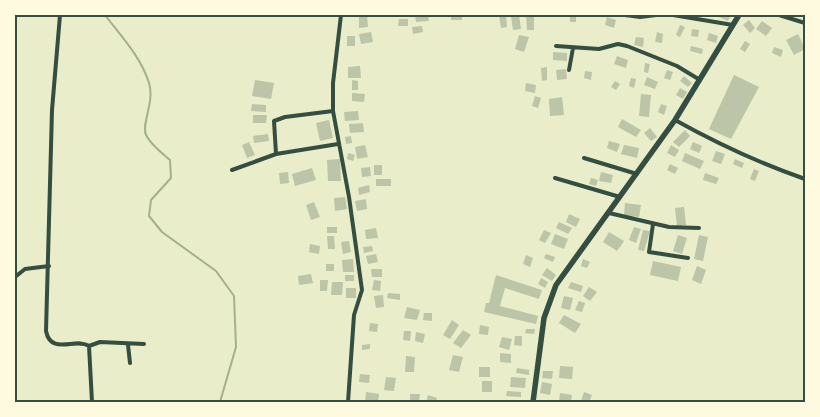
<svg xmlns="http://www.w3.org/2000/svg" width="820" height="417" font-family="'Roboto Condensed',sans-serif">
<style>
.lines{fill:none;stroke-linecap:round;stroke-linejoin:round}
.stream{stroke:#a3b18a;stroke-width:2}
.building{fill:#bcc5a7}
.minor{stroke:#344e41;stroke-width:4}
.primary{stroke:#344e41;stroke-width:5.5}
.neatline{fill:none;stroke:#344e41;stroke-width:2}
</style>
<rect width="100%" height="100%" fill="#e9edc9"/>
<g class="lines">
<!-- stream -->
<path class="stream" d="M 105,15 C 121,36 141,57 149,83 C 155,102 141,124 146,135 C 151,145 162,153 170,160 L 171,178 L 151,200 L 149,216 L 162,232 L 216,271 L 234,296 L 236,347 L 220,402"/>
</g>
<!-- building -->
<path class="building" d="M 359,15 L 367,15 L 368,27 L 359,28 Z
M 415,15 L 428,15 L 429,21 L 416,22 Z
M 451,15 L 462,15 L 462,20 L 451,20 Z
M 499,15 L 506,15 L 507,27 L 501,28 Z
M 519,15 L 521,29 L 513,30 L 511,16 Z
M 526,15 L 534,15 L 534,30 L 527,30 Z
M 570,15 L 576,15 L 576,22 L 570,22 Z
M 719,15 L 731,15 L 728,21 L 719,17 Z
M 607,17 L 616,20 L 614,28 L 605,25 Z
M 399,19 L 408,19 L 408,26 L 398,26 Z
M 749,20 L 755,28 L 750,33 L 743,25 Z
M 762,21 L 772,28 L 766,36 L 756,29 Z
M 680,25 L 685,27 L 680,37 L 676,35 Z
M 422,26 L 423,32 L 413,34 L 412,27 Z
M 692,29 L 699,30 L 698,37 L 691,36 Z
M 371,32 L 373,42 L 361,44 L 359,34 Z
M 657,32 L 663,34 L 662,43 L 655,42 Z
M 709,33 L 718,36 L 716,43 L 707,40 Z
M 798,34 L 805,49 L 794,55 L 786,40 Z
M 519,35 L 529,37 L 524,52 L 515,49 Z
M 347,36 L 355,36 L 355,46 L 347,46 Z
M 636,37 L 644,38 L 643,47 L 634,45 Z
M 745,41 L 750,44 L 745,52 L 740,49 Z
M 691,46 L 703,49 L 702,54 L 690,51 Z
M 774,47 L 783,50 L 781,57 L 772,53 Z
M 553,52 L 567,53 L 567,61 L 553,60 Z
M 617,56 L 628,60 L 626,68 L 614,64 Z
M 645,63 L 650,64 L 648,73 L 644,72 Z
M 360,66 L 361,78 L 348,78 L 348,67 Z
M 547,67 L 547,80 L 542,81 L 541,68 Z
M 566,69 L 567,79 L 557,80 L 556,70 Z
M 667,70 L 673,72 L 670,80 L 664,78 Z
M 585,71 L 592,72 L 591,80 L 584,78 Z
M 734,75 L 759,87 L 731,139 L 709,129 Z
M 684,76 L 692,83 L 688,87 L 680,81 Z
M 647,77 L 658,82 L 655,89 L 644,85 Z
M 631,78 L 636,79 L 634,88 L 629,86 Z
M 255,80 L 274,83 L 271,99 L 252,96 Z
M 352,80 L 358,81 L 358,90 L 352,90 Z
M 615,81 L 620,84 L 616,90 L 611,87 Z
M 526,83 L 536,85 L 535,93 L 525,91 Z
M 680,88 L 687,92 L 683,99 L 676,95 Z
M 352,93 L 365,94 L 364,102 L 352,101 Z
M 641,94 L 651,95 L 649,117 L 639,116 Z
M 535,96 L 541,98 L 538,108 L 532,106 Z
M 562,97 L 564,115 L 550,116 L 549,99 Z
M 252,104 L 266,105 L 266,112 L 251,111 Z
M 661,104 L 667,106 L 664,115 L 658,112 Z
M 358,111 L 359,120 L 345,121 L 344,112 Z
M 253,115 L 267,115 L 266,123 L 253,123 Z
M 622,119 L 641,130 L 636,137 L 618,127 Z
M 329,120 L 333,138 L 320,141 L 316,123 Z
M 363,123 L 364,132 L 350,133 L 349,124 Z
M 650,128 L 657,137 L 651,141 L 644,133 Z
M 685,130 L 690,136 L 679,147 L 673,142 Z
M 268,134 L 269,141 L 254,143 L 253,136 Z
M 351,136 L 352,143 L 346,144 L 345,137 Z
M 609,141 L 620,144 L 617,152 L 607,148 Z
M 249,142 L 255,155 L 247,158 L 242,145 Z
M 693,142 L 702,146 L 699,153 L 690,149 Z
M 365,145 L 368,157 L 357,159 L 355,147 Z
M 624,145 L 639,148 L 637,158 L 621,154 Z
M 671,145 L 679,150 L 675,157 L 667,153 Z
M 716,151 L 725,154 L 721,164 L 712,161 Z
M 348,153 L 355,155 L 353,161 L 347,159 Z
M 685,153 L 704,161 L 700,169 L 682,161 Z
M 340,159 L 341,181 L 328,181 L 327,160 Z
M 735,159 L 744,163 L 742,168 L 733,164 Z
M 670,164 L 678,168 L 675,174 L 667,170 Z
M 374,165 L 382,165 L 382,175 L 374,175 Z
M 370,167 L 371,176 L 362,177 L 361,168 Z
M 312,168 L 316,180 L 295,186 L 292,174 Z
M 754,169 L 759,171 L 755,181 L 750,179 Z
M 288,172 L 289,183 L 280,184 L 279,173 Z
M 601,172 L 613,175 L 611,183 L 599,181 Z
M 705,173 L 719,178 L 716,184 L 703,180 Z
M 591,178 L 598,180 L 596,186 L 589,184 Z
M 376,179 L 391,179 L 391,186 L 376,186 Z
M 369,185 L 370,192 L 359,195 L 358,188 Z
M 345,197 L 347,209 L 335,211 L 334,198 Z
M 366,199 L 367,209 L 357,211 L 355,201 Z
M 314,202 L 320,217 L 311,220 L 306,205 Z
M 625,203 L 641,205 L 639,217 L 624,215 Z
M 684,207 L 686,225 L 677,226 L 675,208 Z
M 569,214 L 580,219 L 576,227 L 566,222 Z
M 559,222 L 572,228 L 568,234 L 556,228 Z
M 327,227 L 337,227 L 337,233 L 327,233 Z
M 634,227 L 641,229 L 636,243 L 629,240 Z
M 376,228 L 378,238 L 366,239 L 365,230 Z
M 544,230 L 551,233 L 545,243 L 539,240 Z
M 643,230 L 650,231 L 644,251 L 638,250 Z
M 609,232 L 624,241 L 617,251 L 603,242 Z
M 555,234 L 568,239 L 564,249 L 551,244 Z
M 678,235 L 687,238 L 682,254 L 673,251 Z
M 699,235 L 708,237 L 703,261 L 694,259 Z
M 327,236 L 334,236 L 335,249 L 328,249 Z
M 349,241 L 351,252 L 343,254 L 341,242 Z
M 310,244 L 320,246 L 319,254 L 309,252 Z
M 372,246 L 373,251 L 364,253 L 363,247 Z
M 376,254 L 378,262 L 368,264 L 366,256 Z
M 546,254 L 555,257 L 553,262 L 544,258 Z
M 526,255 L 533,258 L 530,267 L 523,264 Z
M 353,259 L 354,272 L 343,272 L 342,260 Z
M 583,259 L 590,262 L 587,268 L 581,266 Z
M 653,261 L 681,267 L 678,281 L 650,275 Z
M 326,264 L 334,264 L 334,271 L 326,271 Z
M 697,266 L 706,270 L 701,284 L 692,280 Z
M 547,268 L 556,275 L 552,281 L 542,275 Z
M 371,269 L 382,269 L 382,277 L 372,277 Z
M 311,274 L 313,283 L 299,285 L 298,276 Z
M 345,275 L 354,275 L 354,281 L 345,281 Z
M 496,275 L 542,290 L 539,299 L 505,288 L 500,306 L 538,316 L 536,324 L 484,312 L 486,303 L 489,303 Z
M 541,278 L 548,282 L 545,288 L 538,284 Z
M 320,280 L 328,280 L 327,291 L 320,291 Z
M 374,280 L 381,281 L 380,291 L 372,290 Z
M 332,282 L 343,282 L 342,295 L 331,295 Z
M 571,282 L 583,286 L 581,292 L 568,288 Z
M 589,287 L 597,292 L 590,301 L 583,296 Z
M 346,288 L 356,288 L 356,298 L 346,298 Z
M 388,293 L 400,294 L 400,300 L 387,298 Z
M 383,295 L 384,307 L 376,308 L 374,296 Z
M 564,296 L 573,298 L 570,310 L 561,308 Z
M 579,301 L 585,303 L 582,312 L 575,310 Z
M 407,307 L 420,310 L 417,320 L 404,318 Z
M 424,313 L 432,313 L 432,321 L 423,320 Z
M 564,315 L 581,324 L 575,333 L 559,323 Z
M 452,320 L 459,325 L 450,339 L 443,335 Z
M 370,323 L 378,324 L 377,332 L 369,331 Z
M 480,325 L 489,327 L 488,335 L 479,334 Z
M 526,329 L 535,329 L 534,334 L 525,333 Z
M 463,330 L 471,335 L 461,348 L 453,343 Z
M 404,331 L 411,331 L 410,341 L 403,340 Z
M 416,332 L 425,334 L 423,343 L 415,341 Z
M 515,336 L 522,336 L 522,346 L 514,345 Z
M 502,337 L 512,339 L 509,350 L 499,347 Z
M 370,344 L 370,349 L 362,350 L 362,345 Z
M 500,353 L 511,354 L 511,363 L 500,362 Z
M 453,355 L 463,357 L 459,372 L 449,370 Z
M 406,356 L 415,357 L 414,372 L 405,372 Z
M 560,366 L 573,367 L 572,379 L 559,378 Z
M 479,367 L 490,367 L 490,377 L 479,377 Z
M 517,368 L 529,370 L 529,375 L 516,373 Z
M 543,371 L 553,371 L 552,379 L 542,378 Z
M 360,374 L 370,375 L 369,383 L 359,382 Z
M 386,377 L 396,378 L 394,391 L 384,390 Z
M 511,377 L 526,378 L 525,388 L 510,387 Z
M 482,381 L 492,381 L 492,392 L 482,392 Z
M 542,382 L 552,384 L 550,395 L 540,393 Z
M 507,391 L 521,392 L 521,397 L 506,396 Z
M 366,392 L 379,394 L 378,402 L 365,402 Z
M 584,392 L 592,395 L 589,402 L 581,401 Z
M 560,393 L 572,395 L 571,402 L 559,402 Z
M 410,394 L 420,394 L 419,402 L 410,402 Z
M 428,395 L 437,398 L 436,402 L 426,402 Z"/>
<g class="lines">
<!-- minor -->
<path class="minor" d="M 60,15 L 52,110 L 46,331 C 51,356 76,337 89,346 L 92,402
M 341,15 L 333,83 L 333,111 L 349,197 L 362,290 L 354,315 L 348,402
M 625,15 L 640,17 L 656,15
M 673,15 L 733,25
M 779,15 L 805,23
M 556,46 L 599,49 L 618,44 L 627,46 L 677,66 L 700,80
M 569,70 L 573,48
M 675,120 C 718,144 759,163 805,179
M 276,154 L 274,121 L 285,117 L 333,111
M 584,158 L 637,174
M 232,170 L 276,154 L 338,144
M 555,178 L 620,197
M 609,213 L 669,227 L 699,228
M 653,224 L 649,252 L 688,258
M 15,277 L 25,269 L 49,266
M 128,345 L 130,363
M 89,346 L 100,342 L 144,344"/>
<!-- primary -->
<path class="primary" d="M 533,402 L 544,318 L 556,285 L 675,120 L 739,15"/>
</g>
<!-- border -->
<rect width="820" height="417" fill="none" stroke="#fefae0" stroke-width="32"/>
<rect x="16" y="16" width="788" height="385" class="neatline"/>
</svg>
